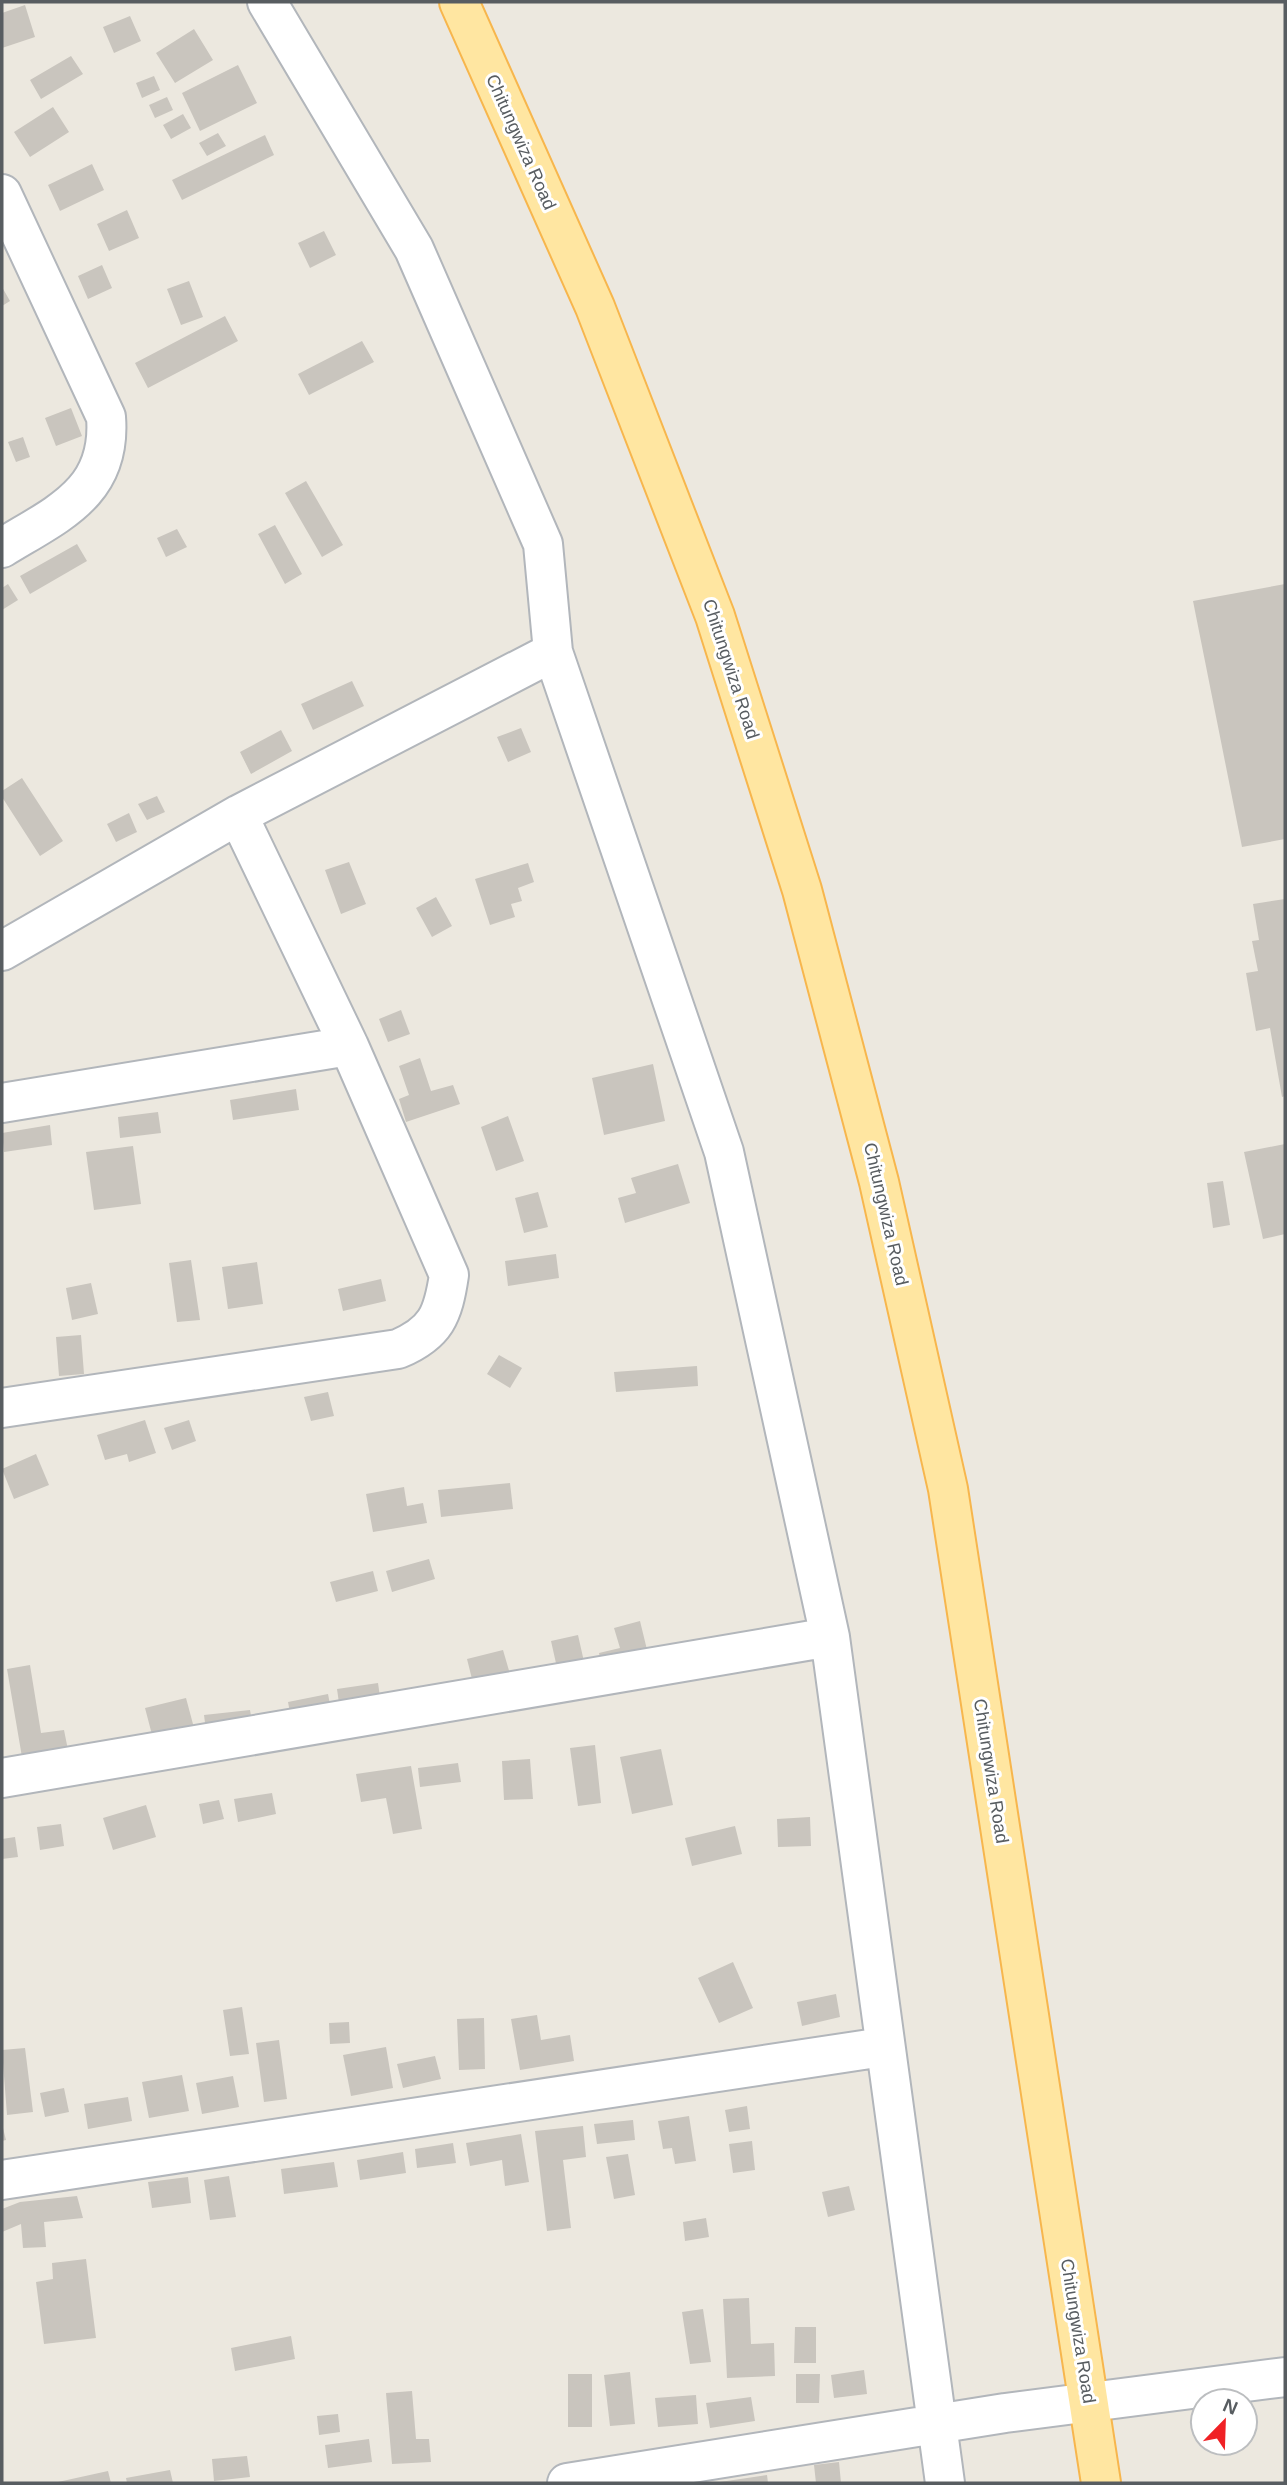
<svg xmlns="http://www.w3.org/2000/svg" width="1287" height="2485" font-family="Helvetica,sans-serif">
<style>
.building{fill:#c9c5be}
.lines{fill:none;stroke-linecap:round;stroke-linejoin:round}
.minor-casing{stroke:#b2b6bb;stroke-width:42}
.major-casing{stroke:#f7b64d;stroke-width:42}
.minor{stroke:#fff;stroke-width:38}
.major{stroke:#ffe6a1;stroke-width:38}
.labels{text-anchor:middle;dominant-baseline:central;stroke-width:6;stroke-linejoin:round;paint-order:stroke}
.street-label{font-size:18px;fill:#585d61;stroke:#fff}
</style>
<rect width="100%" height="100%" fill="#ece8df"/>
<!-- building -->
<path class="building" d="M 25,5 L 35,37 L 2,48 L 2,13 Z
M 130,16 L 141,41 L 114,53 L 103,27 Z
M 194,29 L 213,60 L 175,83 L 156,53 Z
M 71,56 L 83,74 L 41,99 L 30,80 Z
M 238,65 L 257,103 L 200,131 L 182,93 Z
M 154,76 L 160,90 L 142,98 L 136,83 Z
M 167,97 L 173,110 L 155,118 L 149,105 Z
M 53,107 L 69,132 L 30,157 L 14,132 Z
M 183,114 L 191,128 L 171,139 L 163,125 Z
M 218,133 L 226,146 L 207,156 L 199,143 Z
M 265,135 L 274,155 L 182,200 L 172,180 Z
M 92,164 L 104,190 L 60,211 L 48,185 Z
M 127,210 L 139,238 L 109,251 L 97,224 Z
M 324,231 L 336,255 L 310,268 L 298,243 Z
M 102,265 L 112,288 L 88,299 L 78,276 Z
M 189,281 L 203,317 L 181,325 L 167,289 Z
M 2,287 L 10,301 L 2,306 Z
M 225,316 L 238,341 L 148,388 L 135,363 Z
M 362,341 L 374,362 L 309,395 L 298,374 Z
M 71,408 L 82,436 L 56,446 L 45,418 Z
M 23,437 L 30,457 L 16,462 L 8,442 Z
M 306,481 L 343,545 L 322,557 L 285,493 Z
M 275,525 L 302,574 L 285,584 L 258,534 Z
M 177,529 L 187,547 L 166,557 L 157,538 Z
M 77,544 L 87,561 L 30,594 L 20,576 Z
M 8,584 L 18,600 L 2,610 L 2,588 Z
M 1285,584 L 1285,839 L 1242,847 L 1193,601 Z
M 352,681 L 364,706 L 313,730 L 301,704 Z
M 521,728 L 531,752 L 508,762 L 497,737 Z
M 281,730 L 292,751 L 251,774 L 240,752 Z
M 22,778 L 63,841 L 40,856 L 2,797 L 2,791 Z
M 157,796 L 165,812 L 147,820 L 138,804 Z
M 129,813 L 137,832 L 116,842 L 107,824 Z
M 349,862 L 366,904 L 341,914 L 325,870 Z
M 528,863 L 534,882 L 518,888 L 522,901 L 511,904 L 515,917 L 490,925 L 475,879 Z
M 436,897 L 452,926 L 432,937 L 416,908 Z
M 1285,899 L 1285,1096 L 1282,1097 L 1270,1028 L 1256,1031 L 1246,973 L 1258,971 L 1252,941 L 1259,940 L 1253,904 Z
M 401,1010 L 410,1034 L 388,1042 L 379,1019 Z
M 420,1058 L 431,1091 L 453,1085 L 460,1104 L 406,1122 L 399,1099 L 409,1095 L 399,1066 Z
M 653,1064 L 665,1121 L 604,1135 L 592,1078 Z
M 296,1089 L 299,1110 L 233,1120 L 230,1100 Z
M 158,1112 L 161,1133 L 120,1138 L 118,1117 Z
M 508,1116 L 524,1161 L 496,1171 L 481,1127 Z
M 50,1125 L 52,1145 L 4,1152 L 2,1133 Z
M 1285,1144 L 1285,1234 L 1263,1239 L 1244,1152 Z
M 133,1146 L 141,1204 L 94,1210 L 86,1152 Z
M 678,1164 L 690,1203 L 625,1223 L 618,1198 L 636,1193 L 631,1178 Z
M 1223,1181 L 1230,1225 L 1213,1228 L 1207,1183 Z
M 538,1192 L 548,1227 L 524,1233 L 515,1198 Z
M 556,1254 L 559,1278 L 508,1286 L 505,1261 Z
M 191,1260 L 200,1320 L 177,1322 L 169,1263 Z
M 257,1262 L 263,1304 L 228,1309 L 222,1267 Z
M 381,1279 L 386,1301 L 343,1311 L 338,1289 Z
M 91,1283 L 98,1314 L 72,1320 L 66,1288 Z
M 81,1335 L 84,1374 L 59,1376 L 56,1337 Z
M 499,1355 L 522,1368 L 510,1388 L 487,1374 Z
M 697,1366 L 698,1386 L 616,1392 L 614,1372 Z
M 328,1392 L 334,1416 L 311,1421 L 304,1397 Z
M 145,1420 L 156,1453 L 129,1462 L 127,1454 L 105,1460 L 97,1435 Z
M 189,1420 L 196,1441 L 172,1450 L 164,1428 Z
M 36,1454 L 49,1485 L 14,1499 L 2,1469 Z
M 510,1483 L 513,1509 L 441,1517 L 438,1490 Z
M 404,1487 L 407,1506 L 423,1503 L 427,1523 L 373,1532 L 366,1494 Z
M 429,1559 L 435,1579 L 392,1592 L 386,1571 Z
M 373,1571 L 378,1591 L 336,1602 L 330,1582 Z
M 640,1621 L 650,1662 L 603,1674 L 599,1653 L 620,1648 L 614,1628 Z
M 578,1635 L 587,1675 L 560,1681 L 551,1641 Z
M 503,1650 L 512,1681 L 475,1691 L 467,1659 Z
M 30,1665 L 41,1733 L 64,1730 L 69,1755 L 23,1763 L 7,1669 Z
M 378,1683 L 382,1711 L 341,1717 L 337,1689 Z
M 328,1694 L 332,1715 L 292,1723 L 288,1702 Z
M 186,1698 L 197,1739 L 156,1750 L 145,1708 Z
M 250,1710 L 254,1733 L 207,1738 L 204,1715 Z
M 595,1745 L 601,1803 L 578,1806 L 570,1748 Z
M 661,1749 L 673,1805 L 632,1814 L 620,1757 Z
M 530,1759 L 533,1799 L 504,1800 L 502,1761 Z
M 458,1763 L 461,1782 L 420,1787 L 418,1768 Z
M 411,1766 L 422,1829 L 393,1834 L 386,1798 L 361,1802 L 356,1774 Z
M 272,1793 L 276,1814 L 238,1822 L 234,1799 Z
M 219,1800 L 224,1819 L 203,1824 L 199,1804 Z
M 146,1805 L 156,1837 L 113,1850 L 103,1818 Z
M 810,1817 L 811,1846 L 778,1847 L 777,1819 Z
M 61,1824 L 64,1846 L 40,1850 L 37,1827 Z
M 735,1826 L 742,1854 L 692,1866 L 685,1838 Z
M 15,1837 L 18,1857 L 2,1859 L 2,1839 Z
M 733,1962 L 753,2008 L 719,2023 L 698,1978 Z
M 836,1994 L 840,2017 L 802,2026 L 797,2002 Z
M 242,2007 L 249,2054 L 230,2056 L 223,2010 Z
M 537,2015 L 541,2040 L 570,2035 L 574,2061 L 520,2070 L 511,2019 Z
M 484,2018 L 485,2069 L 459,2070 L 457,2019 Z
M 349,2022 L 350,2043 L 330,2044 L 329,2023 Z
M 279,2040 L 287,2099 L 264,2102 L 256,2043 Z
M 386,2047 L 393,2088 L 351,2096 L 343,2055 Z
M 25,2048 L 33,2112 L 7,2115 L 2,2050 Z
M 435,2056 L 441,2079 L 403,2088 L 397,2064 Z
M 182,2075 L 189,2111 L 149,2118 L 142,2082 Z
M 233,2076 L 239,2107 L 202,2114 L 196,2083 Z
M 64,2088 L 69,2112 L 45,2117 L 40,2093 Z
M 128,2097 L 132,2121 L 88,2129 L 84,2104 Z
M 747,2106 L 750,2129 L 729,2132 L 725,2110 Z
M 689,2116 L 696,2161 L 675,2164 L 672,2148 L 663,2149 L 658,2121 Z
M 633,2120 L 635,2140 L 597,2144 L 594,2124 Z
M 2,2124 L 6,2140 L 2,2141 Z
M 583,2126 L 586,2157 L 563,2160 L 571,2228 L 547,2231 L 535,2131 Z
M 521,2134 L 529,2182 L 505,2186 L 502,2160 L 470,2166 L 466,2143 Z
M 752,2141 L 755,2170 L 733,2173 L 729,2144 Z
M 453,2143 L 456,2163 L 417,2168 L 415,2149 Z
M 403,2152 L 406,2173 L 360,2180 L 357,2160 Z
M 628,2154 L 635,2195 L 614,2199 L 606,2157 Z
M 334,2162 L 338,2187 L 284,2194 L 281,2169 Z
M 229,2176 L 236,2217 L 210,2220 L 204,2180 Z
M 188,2177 L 191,2203 L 152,2208 L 148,2182 Z
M 849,2186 L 855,2210 L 828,2217 L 822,2192 Z
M 77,2196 L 83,2218 L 44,2222 L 46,2247 L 23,2248 L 21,2224 L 2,2232 L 2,2209 L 20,2202 Z
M 706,2218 L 709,2237 L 685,2241 L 683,2222 Z
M 86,2259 L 96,2338 L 44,2344 L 36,2282 L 53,2279 L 52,2263 Z
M 749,2298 L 751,2344 L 774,2343 L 775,2376 L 727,2378 L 723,2299 Z
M 703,2309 L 711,2362 L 690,2364 L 682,2312 Z
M 795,2327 L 816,2327 L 816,2363 L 794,2363 Z
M 291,2336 L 295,2359 L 235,2371 L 231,2348 Z
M 864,2370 L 867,2394 L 834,2398 L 831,2375 Z
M 630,2372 L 635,2424 L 610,2426 L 604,2375 Z
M 568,2374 L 592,2374 L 592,2427 L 568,2427 Z
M 796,2374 L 820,2374 L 819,2403 L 796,2403 Z
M 412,2391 L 416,2439 L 429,2439 L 431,2462 L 392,2464 L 386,2393 Z
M 696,2395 L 698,2424 L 658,2427 L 655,2398 Z
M 751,2397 L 755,2421 L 710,2428 L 706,2403 Z
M 338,2414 L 340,2432 L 319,2435 L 317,2416 Z
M 369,2439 L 372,2462 L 328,2468 L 325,2445 Z
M 247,2456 L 250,2477 L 214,2481 L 212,2459 Z
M 839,2462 L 841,2483 L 816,2483 L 814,2465 Z
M 170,2470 L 173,2483 L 127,2483 L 126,2478 Z
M 108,2471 L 111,2483 L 58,2483 L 58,2482 Z
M 767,2475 L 768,2483 L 720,2483 L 720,2482 Z"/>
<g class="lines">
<defs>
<path id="minor" d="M 267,2 L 414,249 L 543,544 L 553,652 L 724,1152 L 830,1637 L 945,2483
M 2,194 L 106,417 C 112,493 57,514 2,548
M 2,951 L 238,815 L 553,652
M 2,1103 L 349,1046
M 2,1408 L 398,1349 C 436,1333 443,1315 449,1275 L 349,1046 L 238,815
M 2,1778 L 830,1637
M 2,2180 L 883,2047
M 567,2483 L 1005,2413 L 1285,2377"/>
<path id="major" d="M 459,2 L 595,307 L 715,616 L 802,890 L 879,1182 L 948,1489 L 1101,2483"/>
</defs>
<!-- minor casing -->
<use href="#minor" class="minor-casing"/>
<!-- major casing -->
<use href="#major" class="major-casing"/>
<!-- minor -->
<use href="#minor" class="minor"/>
<!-- major -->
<use href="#major" class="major"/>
</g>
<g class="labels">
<!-- street labels -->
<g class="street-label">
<text transform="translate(521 142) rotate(66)">Chitungwiza Road</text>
<text transform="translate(731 669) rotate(72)">Chitungwiza Road</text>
<text transform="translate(886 1214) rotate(77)">Chitungwiza Road</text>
<text transform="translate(991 1771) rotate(81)">Chitungwiza Road</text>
<text transform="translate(1078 2331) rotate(81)">Chitungwiza Road</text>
</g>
</g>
<!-- border -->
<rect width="1287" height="2485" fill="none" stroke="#585d61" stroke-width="7"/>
<!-- north arrow -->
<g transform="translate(1224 2422) rotate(23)"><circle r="33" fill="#ffffff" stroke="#bcbec0" stroke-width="2"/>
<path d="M0-5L12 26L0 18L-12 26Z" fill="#f02125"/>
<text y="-10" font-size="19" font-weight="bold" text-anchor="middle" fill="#585d61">N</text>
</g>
</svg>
